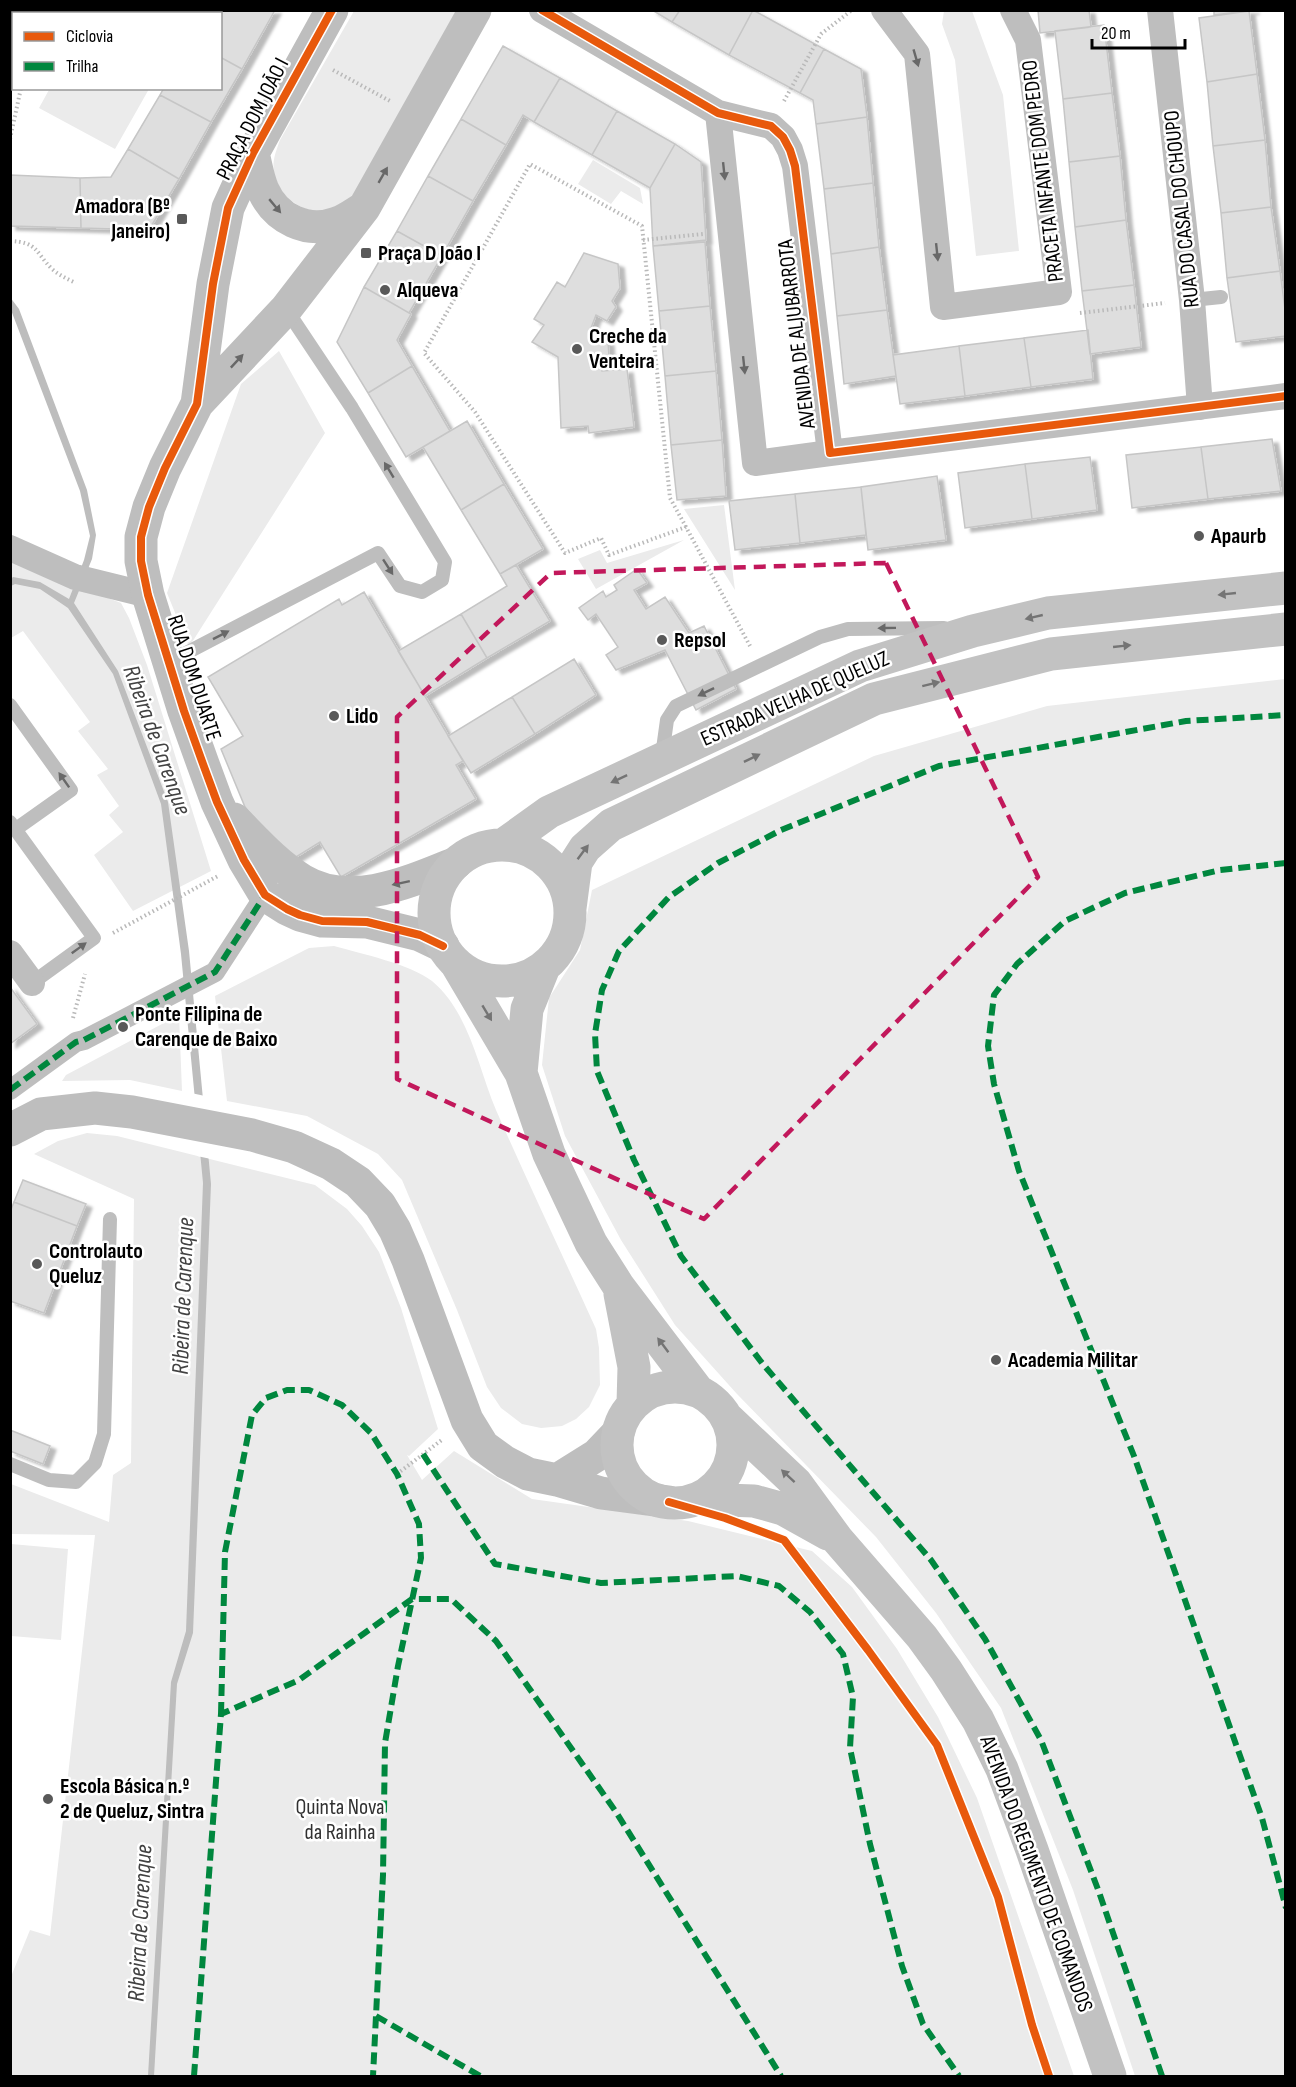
<svg xmlns="http://www.w3.org/2000/svg" width="1296" height="2087" font-family="'Sofia Sans Condensed',sans-serif">
<style>
.green{fill:#ebebeb}
.water{fill:#bdbdbd}
.pier{fill:#fff}
.building{fill:#dedede;stroke:#c6c6c6;stroke-width:1.5;filter:url(#shadow)}
.lines{fill:none;stroke-linecap:round;stroke-linejoin:round}
.path{stroke:#b9b9b9;stroke-width:4;stroke-dasharray:1.5 3;stroke-linecap:butt}
.service{stroke:#bebebe;stroke-width:14}
.pedestrian{stroke:#bebebe;stroke-width:20}
.minor{stroke:#bebebe;stroke-width:26}
.tertiary{stroke:#bebebe;stroke-width:33}
.secondary{stroke:#c2c2c2;stroke-width:33}
.quiet{stroke:#00873e;stroke-width:6;stroke-dasharray:12 6;stroke-linecap:butt}
.cycleway-casing{stroke:#fff;stroke-width:11}
.cycleway{stroke:#e8590c;stroke-width:8}
.oneway{fill:#686868}
.oneway2{fill:#747474}
.marked{fill:none;stroke:#c2185b;stroke-width:4.5;stroke-dasharray:12 8;stroke-linejoin:round}
.poi-dot{fill:#595959;stroke:#fff;stroke-width:2}
.labels{text-anchor:middle;dominant-baseline:central;stroke-width:5;stroke-linejoin:round;paint-order:stroke}
.street-label{font-size:22px;fill:#000;stroke:#fff}
.poi-label{font-size:22px;font-weight:bold;fill:#000;stroke:#fff;text-anchor:start}
.park-label{font-size:22px;fill:#313131;stroke:#fff}
.water-label{font-size:24px;font-style:italic;fill:#424242;stroke:#fff}
</style>
<defs>
<filter id="shadow"><feDropShadow dx="6" dy="4" stdDeviation="1.5" flood-color="#0004"/></filter>
</defs>
<rect width="100%" height="100%" fill="#fff"/>
<!-- green -->
<path class="green" d="M 354,11 L 456,11 L 351,199 C 342,204 332,210 321,211 C 299,212 278,194 274,172 C 272,161 276,151 280,140 Z
M 944,11 L 972,11 L 1003,95 L 1019,251 L 976,256 L 955,60 L 942,24 Z
M 50,88 L 149,88 L 149,89 L 115,149 L 39,108 Z
M 593,160 L 640,188 L 643,204 L 621,191 L 611,204 L 578,184 Z
M 279,351 L 325,433 L 189,647 L 167,593 L 241,384 Z
M 724,505 L 735,590 L 684,509 Z
M 684,540 L 596,589 L 578,559 L 600,550 L 607,563 Z
M 11,561 L 121,603 L 129,618 L 147,665 L 211,871 L 133,911 L 94,855 L 123,832 L 109,815 L 119,806 L 97,775 L 108,769 L 78,731 L 90,722 L 23,631 L 11,638 Z
M 1285,679 L 1285,2076 L 1135,2076 L 1073,1890 L 1001,1708 L 936,1613 L 876,1537 L 737,1394 L 675,1325 L 621,1240 L 565,1136 L 542,1065 L 549,998 L 580,950 L 592,890 L 874,756 L 1047,706 Z
M 334,946 C 362,954 410,964 432,981 C 469,1012 478,1067 496,1110 C 528,1183 563,1256 596,1329 L 599,1348 L 600,1385 L 589,1407 L 576,1419 L 562,1426 L 541,1428 L 522,1424 L 501,1408 L 487,1387 L 457,1310 L 402,1180 L 378,1154 L 307,1116 L 227,1101 L 215,996 L 309,948 Z
M 179,1015 L 182,1091 L 130,1080 L 62,1081 L 66,1075 Z
M 87,1133 L 117,1136 L 315,1185 L 347,1209 L 362,1226 L 379,1252 L 401,1308 L 438,1429 L 409,1456 L 407,1455 L 422,1480 L 454,1451 L 532,1499 L 688,1521 L 812,1551 L 852,1587 L 897,1649 L 938,1717 L 977,1798 L 1074,2076 L 11,2076 L 10,1979 L 30,1930 L 50,1936 L 95,1535 L 11,1534 L 11,1484 L 109,1522 L 113,1475 L 131,1463 L 134,1199 L 34,1154 L 58,1141 Z
M 11,1544 L 68,1549 L 61,1640 L 11,1636 Z"/>
<!-- water -->
<path class="water" d="M 10,297 L 19,309 L 87,490 L 96,535 L 92,559 L 74,603 L 118,671 L 168,802 L 189,951 L 211,1184 L 193,1633 L 177,1684 L 154,2076 L 148,2076 L 171,1682 L 186,1631 L 203,1183 L 181,954 L 161,804 L 113,674 L 68,608 L 40,589 L 15,584 L 11,586 L 11,579 L 13,577 L 40,582 L 69,599 L 84,560 L 90,536 L 80,491 L 11,310 Z"/>
<!-- pier -->
<path class="pier" d="M 191,1093 L 205,1096 L 211,1159 L 197,1156 Z"/>
<!-- building -->
<path class="building" d="M 207,10 L 275,10 L 242,69 L 220,57 L 220,14 L 206,14 Z
M 652,10 L 680,10 L 672,22 Z
M 680,10 L 753,10 L 729,55 L 672,22 Z
M 753,10 L 824,49 L 800,93 L 729,55 Z
M 1038,10 L 1089,10 L 1091,27 L 1040,33 Z
M 1214,10 L 1254,10 L 1214,15 Z
M 1249,11 L 1257,74 L 1207,82 L 1199,18 Z
M 1104,25 L 1112,93 L 1063,99 L 1055,31 Z
M 503,46 L 560,78 L 534,122 L 523,115 L 506,145 L 461,119 Z
M 824,49 L 861,69 L 867,117 L 816,124 L 813,100 L 800,93 Z
M 220,57 L 242,69 L 211,122 L 160,95 L 164,88 L 220,88 Z
M 1257,74 L 1265,140 L 1213,146 L 1207,82 Z
M 560,78 L 617,111 L 592,155 L 534,122 Z
M 1112,93 L 1120,156 L 1069,162 L 1063,99 Z
M 160,95 L 211,122 L 179,179 L 128,149 Z
M 617,111 L 675,144 L 650,188 L 592,155 Z
M 867,117 L 873,183 L 824,189 L 816,124 Z
M 461,119 L 506,145 L 473,201 L 428,176 Z
M 1265,140 L 1271,207 L 1221,213 L 1213,146 Z
M 675,144 L 701,162 L 706,240 L 653,246 L 650,188 Z
M 128,149 L 179,179 L 149,230 L 81,228 L 80,178 L 111,177 Z
M 1120,156 L 1126,220 L 1075,227 L 1069,162 Z
M 10,175 L 80,178 L 81,228 L 10,226 Z
M 428,176 L 473,201 L 442,256 L 397,231 Z
M 873,183 L 879,247 L 831,254 L 824,189 Z
M 1271,207 L 1280,271 L 1227,278 L 1221,213 Z
M 1126,220 L 1134,285 L 1082,291 L 1075,227 Z
M 397,231 L 442,256 L 409,313 L 364,287 Z
M 705,242 L 710,306 L 659,311 L 653,246 Z
M 879,247 L 887,310 L 837,316 L 831,254 Z
M 584,253 L 618,264 L 620,288 L 612,301 L 616,307 L 607,321 L 596,315 L 589,333 L 608,342 L 609,356 L 602,359 L 602,371 L 627,369 L 634,427 L 589,433 L 588,426 L 561,428 L 558,357 L 532,342 L 544,325 L 534,319 L 557,282 L 565,287 Z
M 1280,271 L 1286,317 L 1286,336 L 1236,342 L 1227,278 Z
M 1134,285 L 1141,347 L 1090,354 L 1082,291 Z
M 364,287 L 411,314 L 397,340 L 412,366 L 368,393 L 337,342 Z
M 710,306 L 716,371 L 665,376 L 659,311 Z
M 887,310 L 896,376 L 844,384 L 837,316 Z
M 1088,330 L 1093,379 L 1031,387 L 1024,338 Z
M 1024,338 L 1031,387 L 965,396 L 959,346 Z
M 959,346 L 965,396 L 900,404 L 893,355 Z
M 412,366 L 450,431 L 406,457 L 368,393 Z
M 716,371 L 722,440 L 671,445 L 665,376 Z
M 467,421 L 504,484 L 461,510 L 423,447 Z
M 1272,439 L 1281,491 L 1208,499 L 1201,447 Z
M 722,440 L 726,496 L 677,500 L 671,445 Z
M 1201,447 L 1208,499 L 1132,508 L 1126,455 Z
M 1090,457 L 1097,510 L 1032,519 L 1025,464 Z
M 1025,464 L 1032,519 L 965,528 L 958,473 Z
M 937,476 L 946,540 L 868,550 L 861,487 Z
M 504,484 L 543,549 L 500,574 L 461,510 Z
M 861,487 L 866,535 L 800,543 L 795,494 Z
M 795,494 L 800,543 L 735,550 L 729,501 Z
M 516,565 L 550,621 L 487,658 L 461,614 L 507,586 L 500,574 Z
M 637,569 L 647,583 L 634,590 L 646,609 L 665,597 L 689,633 L 704,626 L 736,689 L 696,710 L 665,650 L 616,670 L 606,655 L 618,647 L 596,614 L 588,620 L 579,608 L 603,591 L 606,597 L 617,590 L 614,585 Z
M 364,592 L 463,761 L 456,765 L 476,799 L 341,877 L 320,842 L 288,862 L 245,807 L 221,749 L 243,736 L 208,677 L 339,599 L 342,605 Z
M 461,614 L 487,658 L 425,696 L 398,651 Z
M 574,659 L 596,695 L 535,734 L 512,697 Z
M 512,697 L 535,734 L 471,773 L 448,736 Z
M 10,987 L 37,1024 L 10,1044 Z
M 23,1180 L 86,1204 L 77,1226 L 14,1202 Z
M 14,1202 L 77,1226 L 44,1313 L 10,1301 L 10,1212 Z
M 10,1430 L 50,1446 L 43,1464 L 10,1451 Z"/>
<g class="lines">
<!-- path -->
<path class="path" d="M 36,14 L 37,10
M 333,70 L 390,101
M 784,101 L 821,34 L 852,10
M 10,139 L 21,88
M 643,240 L 703,234
M 10,241 C 38,242 35,252 52,269 C 59,275 67,279 76,283
M 1080,313 L 1165,303
M 686,527 L 670,498 L 642,226 L 530,164 L 424,353 L 475,412 L 565,553 L 601,538 L 609,555 L 686,527 L 750,646
M 113,933 L 218,876
M 73,1018 L 85,974
M 397,1474 L 443,1439"/>
<!-- service -->
<path class="service" d="M 1192,300 L 1221,297
M 169,662 L 378,553 L 400,586 L 422,592 L 442,580 L 445,562 L 352,408 L 286,309
M 10,705 L 71,790 L 16,829
M 662,756 L 667,720 L 676,706 L 820,637 L 848,629 L 944,628
M 10,822 L 94,938 L 32,983
M 10,1464 L 49,1480 L 76,1482 L 95,1463 L 104,1434 L 110,1219"/>
<!-- pedestrian -->
<path class="pedestrian" d="M 10,1090 L 76,1042 L 84,1040 L 215,972 L 265,895"/>
<!-- minor -->
<path class="minor" d="M 542,10 L 718,113 L 771,126 L 783,137 L 790,150 L 795,166 L 830,453 L 1286,396
M 884,10 L 917,54 L 943,307 L 1059,292 L 1028,40 L 1013,10
M 1160,10 L 1192,300 L 1200,407
M 718,113 L 755,463 L 830,453
M 10,548 L 75,577 L 148,595
M 10,953 L 32,983"/>
<!-- tertiary -->
<path class="tertiary" d="M 332,10 L 253,153 L 228,208 L 213,284 L 197,404 L 165,468 L 149,507 L 141,537 L 141,561 L 148,595 L 184,711 L 203,764 L 217,802 L 244,860 L 265,895 L 287,909 L 300,915 L 322,921 L 367,922 L 420,935 L 443,946
M 253,153 C 256,165 258,179 263,190 C 276,219 307,234 337,223 C 346,220 354,214 362,209
M 197,404 L 286,309 L 364,208 L 475,10
M 234,819 C 255,840 276,864 302,880 C 350,909 409,882 456,863
M 10,1130 L 41,1114 L 95,1108 L 132,1112 L 252,1135 L 294,1147 L 331,1164 L 358,1182 L 380,1205 L 395,1230 L 408,1260 L 467,1420 L 483,1446 L 505,1462 L 528,1474 L 557,1480 L 601,1493 L 669,1502
M 557,1480 L 597,1455 L 618,1433"/>
<!-- secondary -->
<path class="secondary" d="M 503,845 L 549,812 L 860,666 L 973,631 L 1048,613 L 1286,588
M434 913a68 68 0 1 1 136 0a68 68 0 1 1-136 0Z
M 570,908 L 576,862 L 585,848 L 611,825 L 874,699 L 1051,654 L 1286,629
M 456,963 L 521,1073 L 549,1154 L 591,1243 L 619,1287 L 698,1391
M 521,1073 L 527,1009 L 544,967
M 620,1294 L 634,1367 L 633,1404
M617 1445a58 58 0 1 1 116 0a58 58 0 1 1-116 0Z
M 726,1417 L 796,1483 L 837,1539 L 922,1637 L 946,1670 L 978,1720 L 1002,1769 L 1032,1850 L 1110,2076
M 696,1499 L 754,1501 L 783,1509 L 828,1534"/>
<!-- quiet -->
<path class="quiet" d="M 1286,863 L 1220,870 L 1125,893 L 1065,921 L 1017,964 L 994,995 L 988,1046 L 994,1084 L 1019,1171 L 1134,1456 L 1262,1818 L 1286,1908
M 10,1090 L 76,1042 L 84,1040 L 215,972 L 265,895
M 423,1454 L 495,1564 L 601,1583 L 737,1576 L 779,1586 L 810,1612 L 843,1654 L 853,1697 L 850,1748 L 870,1844 L 902,1966 L 923,2024 L 959,2076
M 221,1714 L 225,1552 L 252,1415 L 266,1398 L 287,1390 L 309,1390 L 342,1405 L 371,1433 L 397,1474 L 419,1524 L 421,1558 L 398,1666 L 385,1743 L 383,1875 L 373,2076
M 376,2016 L 480,2076
M 194,2076 L 221,1714 L 299,1680 L 412,1599 L 451,1599 L 496,1641 L 616,1812 L 781,2076
M 1162,2076 L 1099,1892 L 1041,1740 L 985,1639 L 931,1560 L 762,1363 L 681,1256 L 634,1160 L 597,1071 L 595,1034 L 602,990 L 619,951 L 669,897 L 718,863 L 781,830 L 939,766 L 1186,721 L 1286,715"/>
<defs>
<path id="cycleway" d="M 332,10 L 253,153 L 228,208 L 213,284 L 197,404 L 165,468 L 149,507 L 141,537 L 141,561 L 148,595 L 184,711 L 203,764 L 217,802 L 244,860 L 265,895 L 287,909 L 300,915 L 322,921 L 367,922 L 420,935 L 443,946
M 542,10 L 718,113 L 771,126 L 783,137 L 790,150 L 795,166 L 830,453 L 1286,396
M 669,1502 L 725,1518 L 784,1540 L 868,1650 L 937,1745 L 998,1897 L 1032,2025 L 1049,2076"/>
</defs>
<!-- cycleway casing -->
<use href="#cycleway" class="cycleway-casing"/>
<!-- cycleway -->
<use href="#cycleway" class="cycleway"/>
</g>
<!-- one-way arrows -->
<defs><path id="oneway-solid" d="M-6-.8H1V-3.2L6.5 0L1 3.2V.8H-6Z" transform="scale(1.5)"/></defs>
<g class="oneway">
<use href="#oneway-solid" transform="translate(916 58) rotate(74)"/>
<use href="#oneway-solid" transform="translate(724 171) rotate(84)"/>
<use href="#oneway-solid" transform="translate(383 175) rotate(-60)"/>
<use href="#oneway-solid" transform="translate(275 206) rotate(50)"/>
<use href="#oneway-solid" transform="translate(937 252) rotate(84)"/>
<use href="#oneway-solid" transform="translate(237 361) rotate(-47)"/>
<use href="#oneway-solid" transform="translate(744 365) rotate(84)"/>
<use href="#oneway-solid" transform="translate(389 470) rotate(-121)"/>
<use href="#oneway-solid" transform="translate(388 567) rotate(57)"/>
<use href="#oneway-solid" transform="translate(887 628) rotate(179)"/>
<use href="#oneway-solid" transform="translate(221 635) rotate(-27)"/>
<use href="#oneway-solid" transform="translate(706 692) rotate(154)"/>
<use href="#oneway-solid" transform="translate(64 780) rotate(-125)"/>
<use href="#oneway-solid" transform="translate(401 883) rotate(168)"/>
<use href="#oneway-solid" transform="translate(79 948) rotate(-36)"/>
</g>
<g class="oneway2">
<use href="#oneway-solid" transform="translate(1227 594) rotate(174)"/>
<use href="#oneway-solid" transform="translate(1034 617) rotate(167)"/>
<use href="#oneway-solid" transform="translate(1122 646) rotate(-6)"/>
<use href="#oneway-solid" transform="translate(931 684) rotate(-14)"/>
<use href="#oneway-solid" transform="translate(752 758) rotate(-26)"/>
<use href="#oneway-solid" transform="translate(619 779) rotate(155)"/>
<use href="#oneway-solid" transform="translate(583 852) rotate(-53)"/>
<use href="#oneway-solid" transform="translate(487 1013) rotate(59)"/>
<use href="#oneway-solid" transform="translate(663 1345) rotate(-127)"/>
<use href="#oneway-solid" transform="translate(788 1476) rotate(-137)"/>
</g>
<!-- marked area -->
<path class="marked" d="M 886,563 L 1038,877 L 704,1219 L 397,1079 L 397,717 L 551,573 Z"/>
<!-- markers -->
<g class="poi-dot">
<rect x="176" y="213" width="12" height="12" rx="3"/>
<rect x="360" y="247" width="12" height="12" rx="3"/>
<circle cx="385" cy="290" r="6"/>
<circle cx="577" cy="349" r="6"/>
<circle cx="1199" cy="536" r="6"/>
<circle cx="662" cy="640" r="6"/>
<circle cx="334" cy="716" r="6"/>
<circle cx="123" cy="1027" r="6"/>
<circle cx="37" cy="1264" r="6"/>
<circle cx="996" cy="1360" r="6"/>
<circle cx="48" cy="1799" r="6"/>
</g>
<g class="labels">
<!-- street labels -->
<g class="street-label">
<text transform="translate(253 119) rotate(-63)">PRAÇA DOM JOÃO I</text>
<text transform="translate(1043 171) rotate(-97)">PRACETA INFANTE DOM PEDRO</text>
<text transform="translate(1182 209) rotate(-96)">RUA DO CASAL DO CHOUPO</text>
<text transform="translate(797 334) rotate(-97)">AVENIDA DE ALJUBARROTA</text>
<text transform="translate(194 678) rotate(72)">RUA DOM DUARTE</text>
<text transform="translate(795 699) rotate(-24)">ESTRADA VELHA DE QUELUZ</text>
<text transform="translate(1036 1874) rotate(70)">AVENIDA DO REGIMENTO DE COMANDOS</text>
</g>
<!-- poi labels -->
<g class="poi-label">
<text x="170" y="206" text-anchor="end">Amadora (Bº<tspan x="170" dy="25">Janeiro)</tspan></text>
<text x="378" y="253">Praça D João I</text>
<text x="397" y="290">Alqueva</text>
<text x="589" y="336">Creche da<tspan x="589" dy="25">Venteira</tspan></text>
<text x="1211" y="536">Apaurb</text>
<text x="674" y="640">Repsol</text>
<text x="346" y="716">Lido</text>
<text x="135" y="1014">Ponte Filipina de<tspan x="135" dy="25">Carenque de Baixo</tspan></text>
<text x="49" y="1251">Controlauto<tspan x="49" dy="25">Queluz</tspan></text>
<text x="1008" y="1360">Academia Militar</text>
<text x="60" y="1786">Escola Básica n.º<tspan x="60" dy="25">2 de Queluz, Sintra</tspan></text>
</g>
<!-- park labels -->
<g class="park-label">
<text x="340" y="1807">Quinta Nova<tspan x="340" dy="25">da Rainha</tspan></text>
</g>
<!-- water labels -->
<g class="water-label">
<text transform="translate(157 740) rotate(70)">Ribeira de Carenque</text>
<text transform="translate(183 1296) rotate(-88)">Ribeira de Carenque</text>
<text transform="translate(140 1923) rotate(-87)">Ribeira de Carenque</text>
</g>
</g>
<!-- border -->
<rect width="1296" height="2087" fill="none" stroke="#000000" stroke-width="24"/>
<!-- legend -->
<rect x="12" y="12" width="210" height="78" fill="#ffffff" stroke="#999999" stroke-width="1.5"/>
<rect x="24" y="32" width="30" height="9" fill="#e8590c" stroke="#999999" stroke-width="1.5"/>
<text x="66" y="42" font-size="18" fill="#000000">Ciclovia</text>
<rect x="24" y="62" width="30" height="9" fill="#00873e" stroke="#999999" stroke-width="1.5"/>
<text x="66" y="72" font-size="18" fill="#000000">Trilha</text>
<!-- scale -->
<path d="M1092 39v9h93v-9" fill="none" stroke="#000000" stroke-width="3"/>
<text x="1101" y="39" font-size="18" fill="#000000" stroke="#ffffff" stroke-width="4.5" paint-order="stroke">20 m</text>
</svg>
